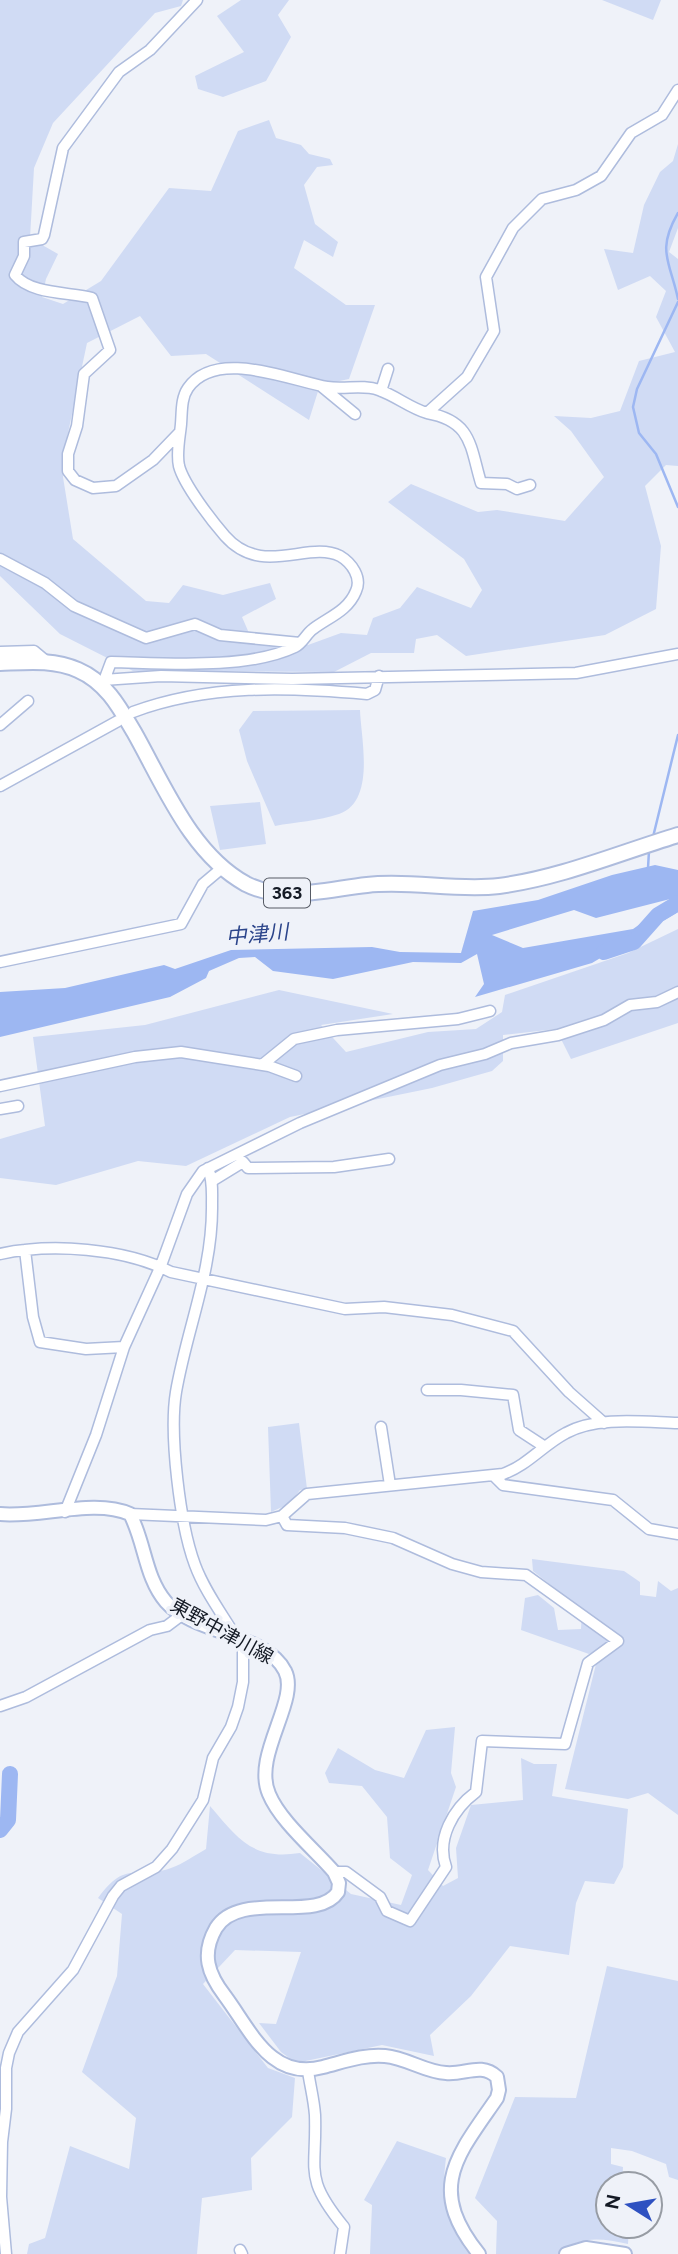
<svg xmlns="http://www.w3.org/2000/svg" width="678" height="2254" font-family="Figtree,'Noto Sans JP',sans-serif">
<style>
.green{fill:#d0dbf4}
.water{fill:#9db7f2}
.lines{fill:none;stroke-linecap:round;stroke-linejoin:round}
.stream{stroke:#9db7f2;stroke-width:2.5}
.river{stroke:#9db7f2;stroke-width:16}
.minor-casing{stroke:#aebcdd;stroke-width:13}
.major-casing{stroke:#aebcdd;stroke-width:16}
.highway-casing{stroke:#aebcdd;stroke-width:18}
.minor{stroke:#fff;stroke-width:10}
.major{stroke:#fff;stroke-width:12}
.highway{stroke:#fff;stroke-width:14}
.labels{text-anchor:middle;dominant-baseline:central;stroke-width:7;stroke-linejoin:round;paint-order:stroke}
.shield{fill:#eff2f9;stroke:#565b65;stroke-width:2}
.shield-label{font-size:18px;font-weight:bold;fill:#141a25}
.street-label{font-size:19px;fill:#141a25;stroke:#eff2f9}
.water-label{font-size:21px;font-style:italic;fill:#2c458b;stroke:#eff2f9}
</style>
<rect width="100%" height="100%" fill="#eff2f9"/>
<!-- green -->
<path class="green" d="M 0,0 L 183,0 L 181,6 L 155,13 L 53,123 L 34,168 L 30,238 L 58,254 L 46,279 L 42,297 L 63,304 L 101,281 L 169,188 L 211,191 L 238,131 L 269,120 L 276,138 L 301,145 L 309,154 L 330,159 L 333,165 L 317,167 L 304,185 L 315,224 L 338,242 L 333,257 L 304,240 L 294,268 L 346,305 L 375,305 L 349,379 L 320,385 L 309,420 L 206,354 L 171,356 L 140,316 L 87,343 L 65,447 L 63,477 L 73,539 L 146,601 L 169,603 L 183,585 L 223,595 L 270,583 L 276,599 L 242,617 L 252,640 L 308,645 L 341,633 L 367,635 L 373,618 L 400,608 L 417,587 L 471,608 L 482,590 L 464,559 L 388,502 L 411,484 L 478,512 L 497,510 L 565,521 L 604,477 L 571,431 L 554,416 L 591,418 L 620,411 L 639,361 L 675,352 L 656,317 L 666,291 L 650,276 L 618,290 L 604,249 L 633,253 L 644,205 L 660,172 L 673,161 L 678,144 L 678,228 L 669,252 L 678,259 L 678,466 L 666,465 L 645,486 L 661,546 L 656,609 L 605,635 L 466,656 L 437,635 L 416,639 L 414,653 L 371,653 L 334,672 L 133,671 L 60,634 L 0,576 Z
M 241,0 L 289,0 L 278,15 L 291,37 L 266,81 L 223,97 L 198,89 L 195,76 L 244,52 L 217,16 Z
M 602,0 L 661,0 L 653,20 Z
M 360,710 C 361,739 376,801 339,814 C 319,821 295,822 275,826 L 247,761 L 239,730 L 253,711 Z
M 260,802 L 266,844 L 220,850 L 210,806 Z
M 678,929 L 678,1023 L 571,1059 L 556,1029 L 503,1035 L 503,1061 L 492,1071 L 432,1088 L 290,1117 L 186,1166 L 138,1161 L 56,1185 L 0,1178 L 0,1139 L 45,1126 L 33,1037 L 145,1025 L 279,990 L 393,1014 L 321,1025 L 346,1052 L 428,1032 L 476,1029 L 502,1012 L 505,995 L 628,953 Z
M 299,1423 L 307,1489 L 300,1490 L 289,1504 L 271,1512 L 268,1427 Z
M 532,1559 L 624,1571 L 640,1582 L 640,1595 L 656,1597 L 658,1581 L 671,1591 L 678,1588 L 678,1815 L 648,1793 L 628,1799 L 565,1789 L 600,1648 L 589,1654 L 521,1630 L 525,1598 L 538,1595 L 554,1608 L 558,1630 L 581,1629 L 582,1610 L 533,1571 Z
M 455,1727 L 451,1773 L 456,1787 L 428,1870 L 443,1886 L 458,1878 L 456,1848 L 471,1805 L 523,1800 L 521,1758 L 534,1764 L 557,1764 L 552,1796 L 628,1809 L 623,1867 L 614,1884 L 585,1881 L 576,1903 L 569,1955 L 510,1946 L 471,1996 L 430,2035 L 434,2056 L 382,2045 L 296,2063 L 281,2052 L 259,2023 L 276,2024 L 301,1952 L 235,1950 L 203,1984 L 268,2068 L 295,2078 L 292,2117 L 251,2158 L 252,2190 L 202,2198 L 197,2254 L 27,2254 L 29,2244 L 45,2238 L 70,2146 L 129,2169 L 136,2118 L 82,2072 L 117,1976 L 122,1914 L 98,1898 C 127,1858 135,1881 171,1868 C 183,1864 195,1855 206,1849 L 210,1806 C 239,1840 253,1860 300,1853 L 351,1894 L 401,1905 L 412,1875 L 390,1858 L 387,1817 L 362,1786 L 329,1783 L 325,1773 L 338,1748 L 375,1770 L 404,1778 L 426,1730 Z
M 607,1966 L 678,1981 L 678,2180 L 669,2177 L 666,2164 L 632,2151 L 611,2148 L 611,2164 L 623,2167 L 622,2184 L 608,2184 L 608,2226 L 629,2226 L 628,2244 C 601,2238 580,2235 558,2254 L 496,2254 L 497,2221 L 475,2198 L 515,2097 L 576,2098 Z
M 397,2141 L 446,2158 C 441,2196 445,2223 469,2254 L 370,2254 L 372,2205 L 364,2200 Z"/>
<!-- water -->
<path class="water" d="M 655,865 L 678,870 L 678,897 L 596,918 L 574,910 L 492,935 L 523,948 L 633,929 L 678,898 L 678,912 L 592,963 L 475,997 L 484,984 L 477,954 L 461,963 L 413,962 L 333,979 L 273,971 L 255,957 L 239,958 L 209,971 L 206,978 L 170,997 L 0,1037 L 0,992 L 65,988 L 164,965 L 175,969 L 231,950 L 372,947 L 400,952 L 461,953 L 473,911 L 538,900 L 612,875 Z"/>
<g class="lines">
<!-- stream -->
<path class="stream" d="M 678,213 C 656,251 670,261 678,299
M 678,302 L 637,389 L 633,407 L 639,433 L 656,454 L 678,507
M 653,837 L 678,735
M 648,868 L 649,851"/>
<!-- river -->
<path class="river" d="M 604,952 L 634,942 L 658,915 L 678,903
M 0,1830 L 8,1820 L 10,1774"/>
<defs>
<path id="minor" d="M 321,386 L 355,414
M 381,391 L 388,369
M 427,413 C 472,421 470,446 481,483 L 507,484 L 517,489 L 530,485
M 180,432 L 153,460 L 116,486 L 93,488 L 75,480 L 68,471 L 68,454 L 77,426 L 84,374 L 110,350 L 92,298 C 71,292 31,295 15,275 L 24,256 L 24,242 L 42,239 L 44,235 L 63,148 L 119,72 L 150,50 L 197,0
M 0,559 L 45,583 L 74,606 L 146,638 L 195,624 L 220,635 L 300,643
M 0,652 L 34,651 L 46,661
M 105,678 L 111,662 C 164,663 247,670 295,647 C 303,643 306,634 313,629 C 329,617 348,611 356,591 C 362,578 352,563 340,556 C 308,540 262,578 225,536 C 212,521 184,485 179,466 C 176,453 180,436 181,424 C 182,412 181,398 188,388 C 216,348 289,380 327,387 C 345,390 362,384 379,390 C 396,396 410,408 427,413 L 467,377 L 494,331 L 486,277 L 513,228 L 542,199 L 576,190 L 601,176 L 631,133 L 662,115 L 678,90
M 103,680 L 161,676 L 292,679 L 576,673 L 678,654
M 133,712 C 208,684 288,687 367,694 L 375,690 L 379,676
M 0,725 L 28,701
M 0,786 L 118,721
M 0,962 L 181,924 L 203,884 L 222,868
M 262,1065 L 294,1039 L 337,1030 L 458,1019 L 490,1011
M 0,1086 L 135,1057 L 181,1052 L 269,1066 L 296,1076
M 0,1109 L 18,1106
M 208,1168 C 213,1180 212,1192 212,1204 C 213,1270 187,1328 176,1392 C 169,1434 180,1525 195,1565 C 205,1592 223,1615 237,1639
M 212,1181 L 243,1162 L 248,1168 L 334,1167 L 389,1159
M 25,1250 L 33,1317 L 40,1342 L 86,1349 L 124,1347
M 0,1254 C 51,1243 124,1248 171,1272 L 345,1309 L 384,1307 L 452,1315 L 513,1331 L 569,1392 L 604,1423
M 427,1390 L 461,1390 L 513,1395 L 519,1430 L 545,1447
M 381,1427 L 390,1485
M 494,1476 L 503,1485 L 613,1500 L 649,1529 L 678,1534
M 65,1512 L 96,1435 L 124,1347 L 160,1268 L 187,1194 L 203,1171 L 300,1123 L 440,1065 L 485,1054 L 511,1043 L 558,1035 L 604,1020 L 630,1005 L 657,1002 L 678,992
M 130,1514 L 266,1520 L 282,1516 L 307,1494 L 503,1474 C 528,1465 543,1445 566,1433 C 596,1416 644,1422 678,1423
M 282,1516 L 287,1525 L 345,1528 L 393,1538 L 452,1564 L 481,1572 L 526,1575 L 618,1641 L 588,1663 L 565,1744 L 482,1741 L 476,1792 C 453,1809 436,1839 446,1867 L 410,1921 L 387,1911 L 380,1897 L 346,1872 L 334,1872
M 0,1706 L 26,1697 L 150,1630 L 167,1626 L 183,1614
M 308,2071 C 310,2085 314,2100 315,2115 C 317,2172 303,2177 344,2227 L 340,2254
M 240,2250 L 242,2254
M 6,2254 L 1,2197 L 2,2142 L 6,2109 L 6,2068 L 9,2053 L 18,2032 L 73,1970 L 113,1896 L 121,1886 L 156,1867 L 172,1849 L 203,1800 L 213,1758 L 231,1727 L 238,1707 L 243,1682 L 243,1641"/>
<path id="major" d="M 0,1514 C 39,1518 95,1498 130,1514 C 145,1542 145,1578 166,1602 C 194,1634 267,1634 285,1671 C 300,1700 252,1755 269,1794 C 280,1821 315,1850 334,1872 L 339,1883 L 338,1892 C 317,1924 240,1889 216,1928 C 201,1954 208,1974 225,1996 C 251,2031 271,2081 323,2067 C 343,2062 364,2054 385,2056 C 407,2058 425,2072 446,2073 C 465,2075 481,2062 497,2077 L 499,2090 L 497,2098 C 457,2156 426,2188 479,2254
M 566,2254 L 586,2248 L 625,2254"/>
<path id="highway" d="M 0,663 C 27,662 53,659 78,670 C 106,682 120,708 134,732 C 164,785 191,854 246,884 C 283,903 328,889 367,885 C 411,880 455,891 499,886 C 560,878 619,853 678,835"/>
</defs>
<!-- minor casing -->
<use href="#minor" class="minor-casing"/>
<!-- major casing -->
<use href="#major" class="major-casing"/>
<!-- highway casing -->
<use href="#highway" class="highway-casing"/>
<!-- minor -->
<use href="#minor" class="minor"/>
<!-- major -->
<use href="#major" class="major"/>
<!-- highway -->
<use href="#highway" class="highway"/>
</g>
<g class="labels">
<!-- shield labels -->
<rect class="shield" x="264" y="878.5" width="46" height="29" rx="5"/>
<g class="shield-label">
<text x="287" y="893">363</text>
</g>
<!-- street labels -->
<g class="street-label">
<text transform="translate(222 1631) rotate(29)">東野中津川線</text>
</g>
<!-- water labels -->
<g class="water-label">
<text transform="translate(257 934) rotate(-5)">中津川</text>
</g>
</g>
<!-- north arrow -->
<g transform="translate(629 2205) rotate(281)"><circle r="33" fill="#eff2f9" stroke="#979ca4" stroke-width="2"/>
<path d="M0-5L12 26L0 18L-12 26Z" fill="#2e51c1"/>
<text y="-10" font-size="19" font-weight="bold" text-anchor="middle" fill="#141a25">N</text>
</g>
</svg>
